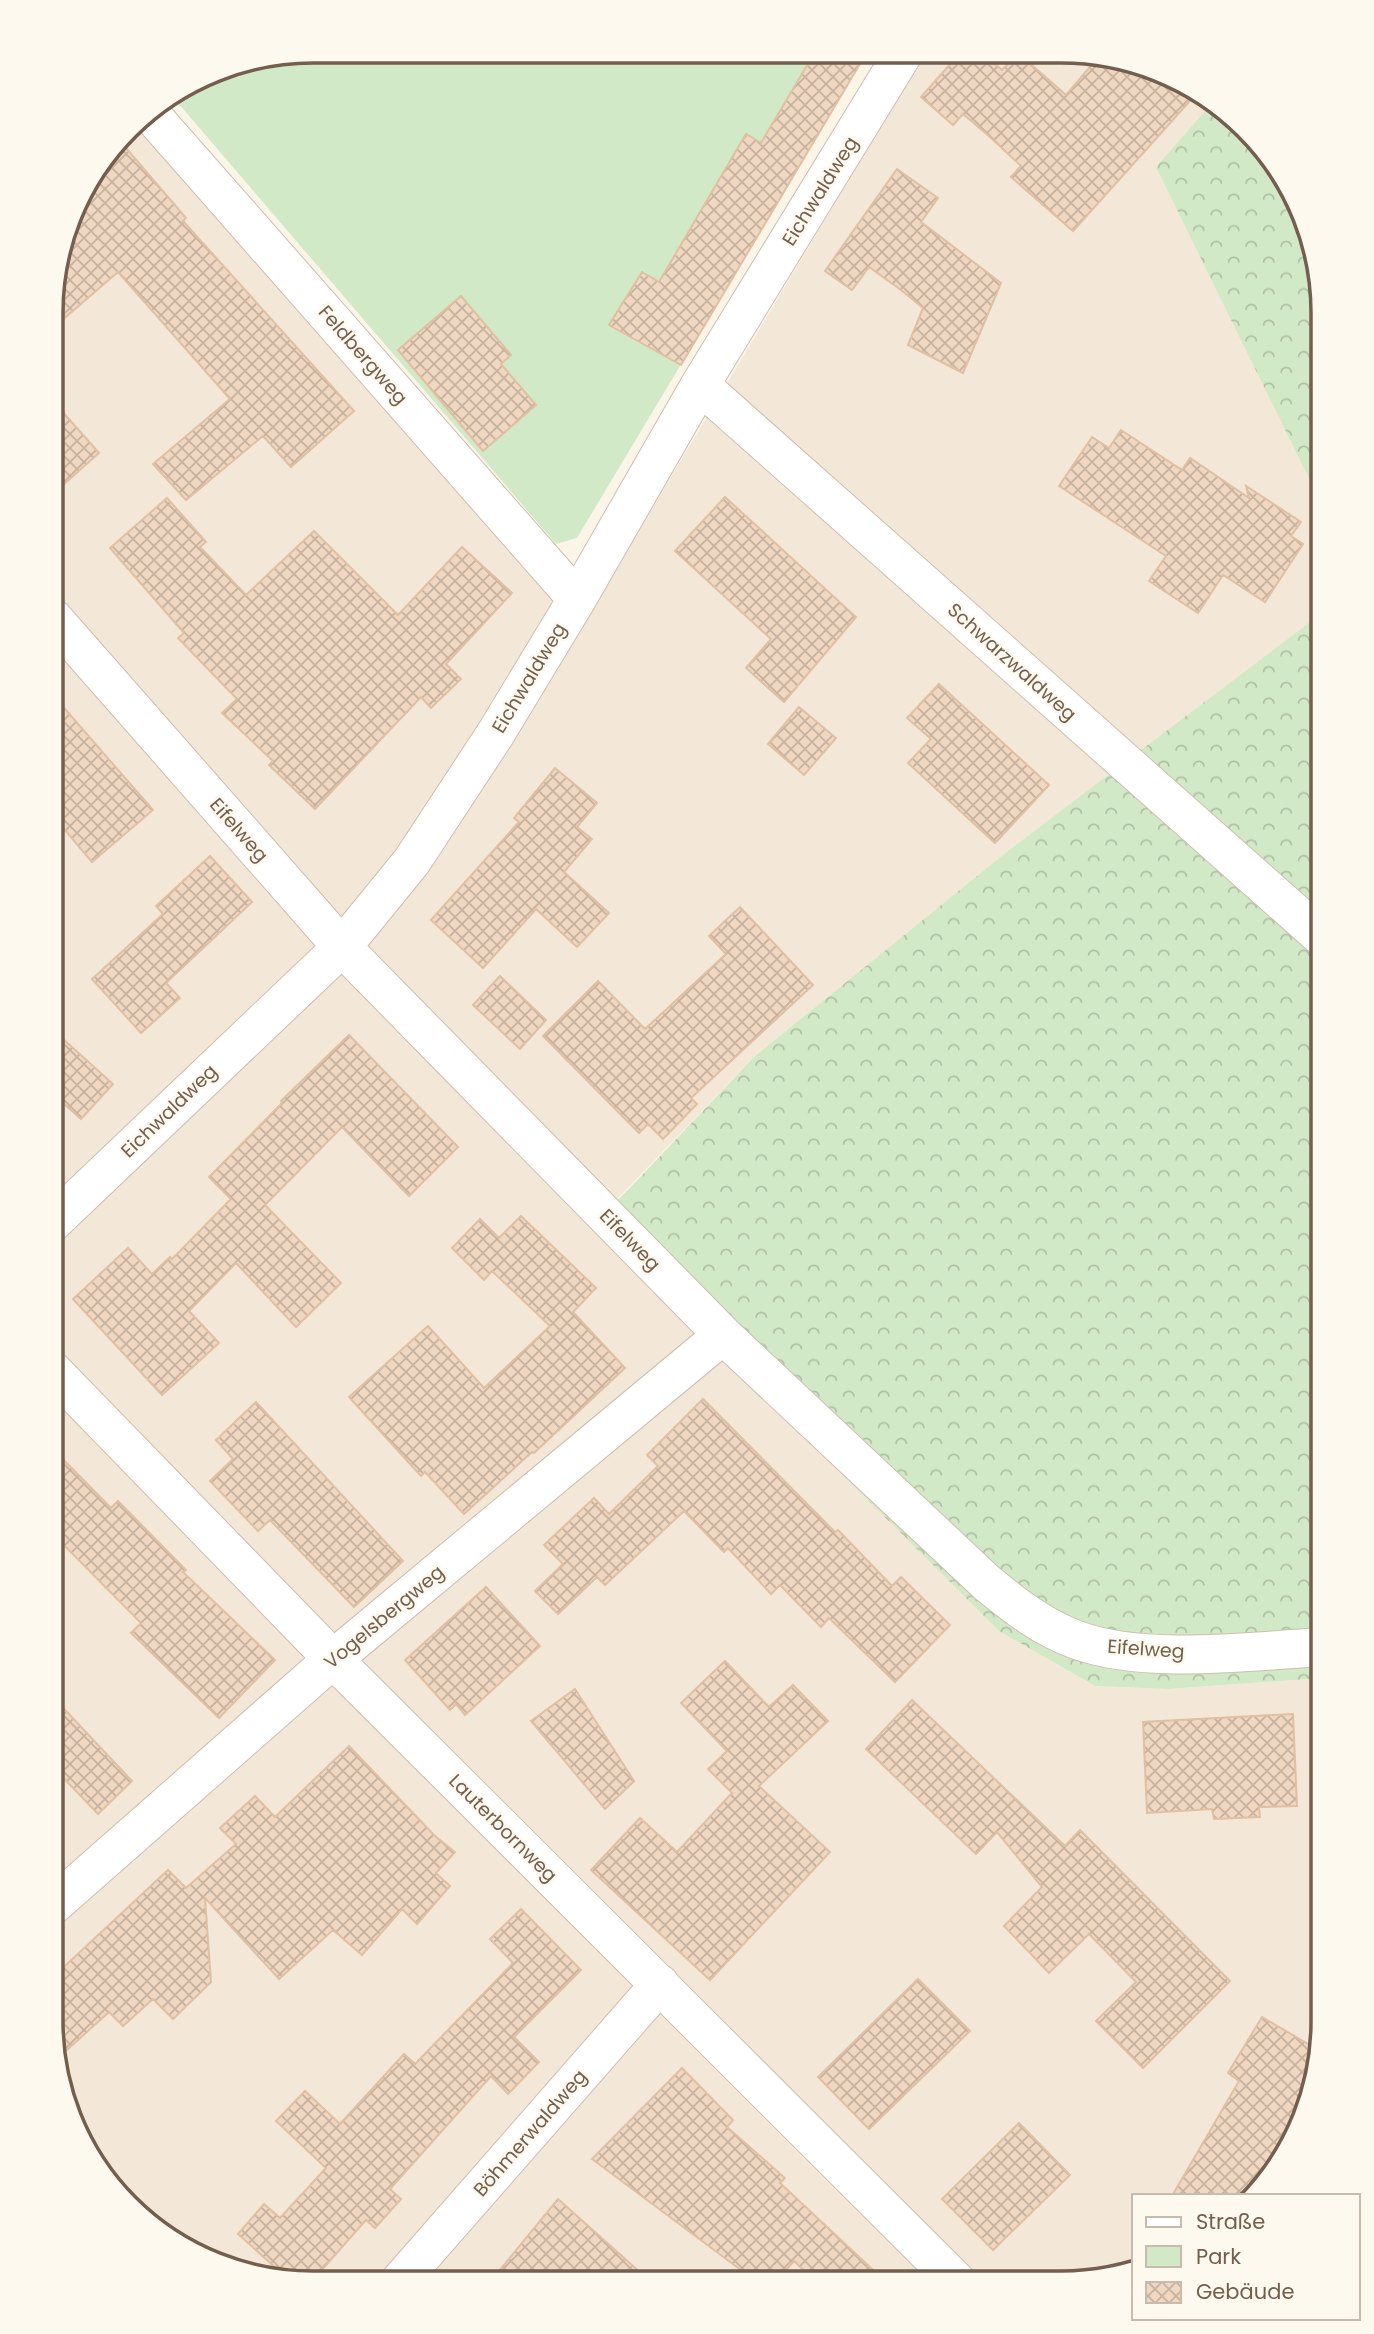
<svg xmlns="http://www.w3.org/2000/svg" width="1374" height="2334" font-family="Poppins,sans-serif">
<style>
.residential{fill:#f3e8d7}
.forest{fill:url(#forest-crowns)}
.green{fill:#d2e9c7}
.building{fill:url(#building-cross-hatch);stroke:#e1bfa2;stroke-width:2}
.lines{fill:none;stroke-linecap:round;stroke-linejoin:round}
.street-casing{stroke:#cdbeae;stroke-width:40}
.street{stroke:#fff;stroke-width:38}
.labels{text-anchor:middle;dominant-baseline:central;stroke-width:5;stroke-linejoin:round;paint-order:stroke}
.street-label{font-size:19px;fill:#745e4d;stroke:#fef9ee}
.rim{fill:none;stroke:#745e4d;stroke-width:3.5}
</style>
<defs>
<pattern id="forest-crowns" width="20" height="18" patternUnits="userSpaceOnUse" patternTransform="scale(1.75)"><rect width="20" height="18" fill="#d2e9c7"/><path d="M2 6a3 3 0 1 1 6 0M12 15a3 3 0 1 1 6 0" fill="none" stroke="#afc0a4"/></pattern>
<pattern id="building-cross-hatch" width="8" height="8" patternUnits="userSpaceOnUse" patternTransform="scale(1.75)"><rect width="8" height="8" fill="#efd7c1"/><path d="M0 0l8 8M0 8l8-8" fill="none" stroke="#c6b29f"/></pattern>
</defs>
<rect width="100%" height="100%" fill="#fbf5e8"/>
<!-- residential -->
<path class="residential" d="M 925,53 L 1096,53 L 1162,71 L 1214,101 L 1157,167 L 1323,507 L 1323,612 L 1009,850 L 755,1056 L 592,1225 L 999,1631 L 1095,1686 L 1168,1689 L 1323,1678 L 1323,2039 L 1309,2106 L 1269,2180 L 1254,2196 L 1134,2196 L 1134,2269 L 1062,2283 L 279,2281 L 213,2263 L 154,2229 L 105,2181 L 71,2121 L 51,2021 L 53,279 L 78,196 L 139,116 L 587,617 Z"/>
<!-- forest -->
<path class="forest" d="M 1214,101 L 1221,105 L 1269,154 L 1303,213 L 1323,313 L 1323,507 L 1156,167 Z
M 1323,612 L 1323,1678 L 1168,1689 L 1095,1686 L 999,1631 L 592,1225 L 627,1191 L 755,1056 L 1009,850 Z"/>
<!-- green -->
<path class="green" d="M 313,51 L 868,52 L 577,538 L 556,544 L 172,96 L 213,71 Z"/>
<!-- building -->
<path class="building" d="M 815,52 L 867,52 L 681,365 L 609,325 L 642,272 L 659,282 L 746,134 L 761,143 Z
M 960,53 L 982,53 L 1002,70 L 1018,53 L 1066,95 L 1101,54 L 1162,71 L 1198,92 L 1073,231 L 1011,177 L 1021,166 L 990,137 L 963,114 L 953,125 L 921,97 Z
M 120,141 L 186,218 L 183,221 L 354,411 L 291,467 L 263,436 L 186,500 L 153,464 L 230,399 L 118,272 L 53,328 L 53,279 L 78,196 Z
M 897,169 L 938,198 L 921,222 L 1001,283 L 963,373 L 908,345 L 923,308 L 901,290 L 869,267 L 852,290 L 825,271 Z
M 461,296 L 511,355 L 501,364 L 536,405 L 483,451 L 398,350 Z
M 53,401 L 99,453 L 53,494 Z
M 1121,430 L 1182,470 L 1190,458 L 1249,498 L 1246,486 L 1301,522 L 1291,536 L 1303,544 L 1265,602 L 1223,575 L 1198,613 L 1149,581 L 1166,556 L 1059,486 L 1092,437 L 1109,448 Z
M 725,497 L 856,617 L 784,702 L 746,668 L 771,639 L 675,551 Z
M 167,498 L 206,542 L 200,547 L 246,595 L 314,531 L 398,615 L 462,547 L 512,593 L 446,664 L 461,679 L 431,708 L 421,697 L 315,809 L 269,765 L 273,761 L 222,713 L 237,699 L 178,638 L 184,633 L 110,548 Z
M 939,684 L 1049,785 L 995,843 L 908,763 L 931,739 L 907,718 Z
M 52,694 L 153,810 L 92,862 L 52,815 Z
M 799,707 L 836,738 L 804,775 L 768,744 Z
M 555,768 L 597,803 L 577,827 L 592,839 L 564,872 L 609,913 L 577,947 L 536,909 L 483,968 L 431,920 L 519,822 L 514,818 Z
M 210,856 L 252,902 L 166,983 L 180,998 L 141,1033 L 92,979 L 163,914 L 156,906 Z
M 740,907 L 813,985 L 691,1098 L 697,1104 L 663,1139 L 648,1124 L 639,1133 L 543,1036 L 598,981 L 645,1029 L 726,954 L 709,936 Z
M 500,976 L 546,1020 L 520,1049 L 473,1005 Z
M 52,1029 L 113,1084 L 81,1119 L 52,1093 Z
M 349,1035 L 458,1147 L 409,1196 L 342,1127 L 265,1205 L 341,1283 L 296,1327 L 236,1263 L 189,1311 L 219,1343 L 162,1395 L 73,1299 L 128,1248 L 152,1274 L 170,1257 L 172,1259 L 231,1199 L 209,1177 L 282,1103 L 281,1101 Z
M 521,1216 L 596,1288 L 573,1312 L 625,1368 L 534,1453 L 532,1452 L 464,1514 L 425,1472 L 421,1476 L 349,1397 L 428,1326 L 484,1388 L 550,1326 L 492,1271 L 484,1280 L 452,1248 L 480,1219 L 499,1238 Z
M 703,1399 L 835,1532 L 838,1530 L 892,1586 L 901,1577 L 950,1625 L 895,1682 L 829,1618 L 821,1627 L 780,1585 L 771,1594 L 728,1548 L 724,1552 L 684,1511 L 605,1585 L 597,1577 L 558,1614 L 535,1591 L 563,1564 L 544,1545 L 594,1498 L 609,1514 L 658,1466 L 647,1455 Z
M 256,1402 L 403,1561 L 354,1607 L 270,1520 L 258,1531 L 210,1481 L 233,1459 L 216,1440 Z
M 51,1447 L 111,1508 L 118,1501 L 186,1570 L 183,1572 L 275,1660 L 219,1718 L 131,1633 L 141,1623 L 51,1532 Z
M 486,1587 L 540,1646 L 465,1715 L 456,1704 L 450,1710 L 405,1660 Z
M 725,1661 L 769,1707 L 793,1685 L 828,1721 L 759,1786 L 830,1852 L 710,1980 L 591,1870 L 640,1818 L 677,1852 L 732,1793 L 708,1769 L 727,1751 L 681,1703 Z
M 575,1689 L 634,1781 L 605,1809 L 531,1721 Z
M 51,1695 L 132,1781 L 98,1814 L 51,1765 Z
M 912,1700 L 1065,1846 L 1080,1830 L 1230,1981 L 1143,2068 L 1096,2021 L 1136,1982 L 1089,1934 L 1049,1973 L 1004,1926 L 1042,1887 L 997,1832 L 976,1854 L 866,1749 Z
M 1293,1714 L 1297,1806 L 1259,1807 L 1260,1817 L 1214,1819 L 1212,1809 L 1147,1813 L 1143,1722 Z
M 349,1746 L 435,1836 L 455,1852 L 436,1873 L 450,1886 L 417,1924 L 402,1909 L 362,1955 L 333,1930 L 279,1979 L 205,1898 L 211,1982 L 173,2019 L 153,1999 L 123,2026 L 109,2012 L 58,2058 L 51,2021 L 51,1979 L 168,1870 L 186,1888 L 236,1844 L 220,1828 L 255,1796 L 275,1817 Z
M 521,1909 L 581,1970 L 514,2037 L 539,2062 L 508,2094 L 491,2076 L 390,2189 L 401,2199 L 375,2228 L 366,2220 L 312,2281 L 290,2281 L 238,2234 L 264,2204 L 280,2218 L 326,2168 L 276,2121 L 305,2091 L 340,2124 L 404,2054 L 415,2064 L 513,1963 L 490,1939 Z
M 918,1979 L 970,2031 L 869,2129 L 818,2077 Z
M 1262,2017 L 1320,2051 L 1311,2096 L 1299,2117 L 1296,2115 L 1247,2196 L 1172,2196 L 1239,2081 L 1228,2073 Z
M 682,2068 L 733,2120 L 727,2127 L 785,2178 L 780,2183 L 887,2283 L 817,2283 L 794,2261 L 775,2282 L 757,2282 L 592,2159 Z
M 1019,2123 L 1070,2175 L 993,2250 L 942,2199 Z
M 558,2199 L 651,2282 L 490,2282 Z"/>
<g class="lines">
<defs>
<path id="street" d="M 148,111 L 577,599
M 700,385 L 1323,938
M 53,618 L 342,947 L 723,1335 L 987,1583 C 1015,1606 1043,1628 1077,1640 C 1145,1665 1250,1651 1323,1647
M 52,1223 L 342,947 L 412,861 L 496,733 L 577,599 L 700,385 L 904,52
M 52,1370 L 333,1659 L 958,2283
M 51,1907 L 333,1659 L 723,1335
M 400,2281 L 660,1984"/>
</defs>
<!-- street casing -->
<use href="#street" class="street-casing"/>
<!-- street -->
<use href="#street" class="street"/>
</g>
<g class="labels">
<!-- street labels -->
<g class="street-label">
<text transform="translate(820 191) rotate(-58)">Eichwaldweg</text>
<text transform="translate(363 355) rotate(49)">Feldbergweg</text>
<text transform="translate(1012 662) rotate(42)">Schwarzwaldweg</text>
<text transform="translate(529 678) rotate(-59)">Eichwaldweg</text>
<text transform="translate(239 830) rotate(49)">Eifelweg</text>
<text transform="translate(169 1111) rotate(-44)">Eichwaldweg</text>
<text transform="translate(630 1240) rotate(46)">Eifelweg</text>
<text transform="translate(384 1617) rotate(-40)">Vogelsbergweg</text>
<text transform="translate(1146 1649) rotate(4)">Eifelweg</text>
<text transform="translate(503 1828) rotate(45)">Lauterbornweg</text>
<text transform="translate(530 2133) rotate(-49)">Böhmerwaldweg</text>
</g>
</g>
<!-- crop -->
<path d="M0 0H1374V2334H0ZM313 63H1061A250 250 0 0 1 1311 313V2021A250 250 0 0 1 1061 2271H313A250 250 0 0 1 63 2021V313A250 250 0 0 1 313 63Z" fill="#fef9ee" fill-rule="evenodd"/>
<path class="rim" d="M313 63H1061A250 250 0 0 1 1311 313V2021A250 250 0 0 1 1061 2271H313A250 250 0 0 1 63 2021V313A250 250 0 0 1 313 63Z"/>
<!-- legend -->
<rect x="1132" y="2194" width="228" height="126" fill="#fef9ee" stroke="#c7bbae" stroke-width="2"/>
<rect x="1146" y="2217" width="35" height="10" fill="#ffffff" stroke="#c7bbae" stroke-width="2"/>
<text x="1196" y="2229" font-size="21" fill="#745e4d">Straße</text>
<rect x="1146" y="2246" width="35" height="21" fill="#d2e9c7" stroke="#c7bbae" stroke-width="2"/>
<text x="1196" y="2264" font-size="21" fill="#745e4d">Park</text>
<rect x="1146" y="2282" width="35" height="21" fill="url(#building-cross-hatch)" stroke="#c7bbae" stroke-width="2"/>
<text x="1196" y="2299" font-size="21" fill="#745e4d">Gebäude</text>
</svg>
